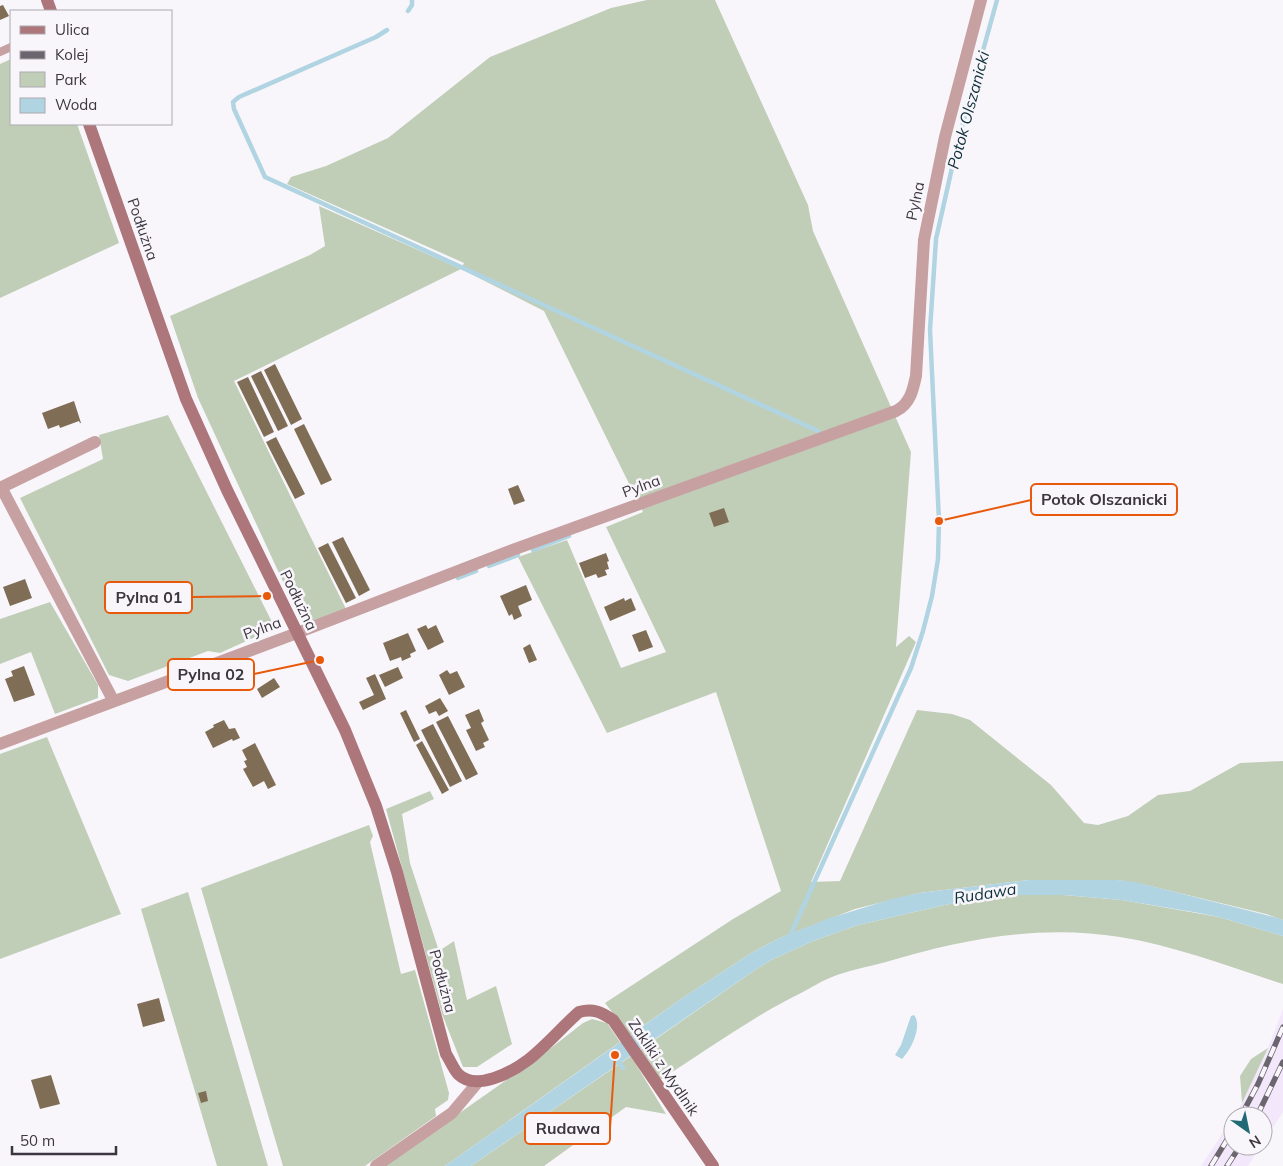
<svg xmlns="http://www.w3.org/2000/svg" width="1283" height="1166" font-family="Mulish,sans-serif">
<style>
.built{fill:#f3e8fb}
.green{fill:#c0ceb8}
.water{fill:#b0d4e1}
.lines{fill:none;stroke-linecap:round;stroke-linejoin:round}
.stream{stroke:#b0d4e1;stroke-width:4.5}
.building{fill:#7f6d55}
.lane{stroke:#c7a1a2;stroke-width:8}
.street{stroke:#c7a1a2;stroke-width:12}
.secondary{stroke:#ad767a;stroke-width:12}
.rail-casing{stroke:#6a656e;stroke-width:5.5}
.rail{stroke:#f9f6fb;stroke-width:4;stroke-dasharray:11;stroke-linecap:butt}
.labels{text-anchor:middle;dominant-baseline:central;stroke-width:5;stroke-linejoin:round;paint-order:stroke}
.street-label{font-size:15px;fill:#3c3640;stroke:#f9f6fb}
.water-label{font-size:16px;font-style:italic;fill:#0d303a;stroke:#f9f6fb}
.leader{fill:none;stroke:#e8590c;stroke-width:2}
.callout-dot{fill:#e8590c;stroke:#f9f6fb;stroke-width:2}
.callout{fill:#f9f6fb;stroke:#e8590c;stroke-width:2}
.callout-label{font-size:16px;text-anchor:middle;font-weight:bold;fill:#3c3640}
</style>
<rect width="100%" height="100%" fill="#f9f6fb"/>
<!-- built -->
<path class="built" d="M 1283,1009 L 1283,1112 L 1263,1143 L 1263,1116 L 1234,1116 L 1242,1103 L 1268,1048 Z
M 1233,1117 L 1233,1146 L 1261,1146 L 1248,1166 L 1201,1166 Z"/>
<!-- green -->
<path class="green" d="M 647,0 L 715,0 L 808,205 L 813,231 L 911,452 L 896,647 L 909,636 L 916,642 L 811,882 L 840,881 L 917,710 L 952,714 L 970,720 L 1051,785 L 1084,823 L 1098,825 L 1128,816 L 1158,795 L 1190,791 L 1240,763 L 1283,761 L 1283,920 L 1266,914 L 1146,885 L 1117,880 L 1029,880 L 919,893 L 855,909 L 780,938 L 753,952 L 684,997 L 630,1035 L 605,1003 L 733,919 L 781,891 L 716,692 L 607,733 L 518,557 L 567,540 L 621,668 L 666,652 L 606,527 L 643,512 L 544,311 L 461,269 L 234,381 L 346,609 L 303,625 L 198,398 L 170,316 L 310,255 L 325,246 L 319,206 L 461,269 L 464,263 L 287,184 L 291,177 L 326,166 L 388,138 L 490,57 L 611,8 Z
M 11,59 L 11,124 L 77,124 L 119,243 L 0,298 L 0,64 Z
M 168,415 L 275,628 L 220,653 L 208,651 L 128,681 L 109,675 L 20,498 L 103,459 L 99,435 Z
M 50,602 L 98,685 L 98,698 L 55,714 L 31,652 L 0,664 L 0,619 Z
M 47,737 L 121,914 L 0,959 L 0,754 Z
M 430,791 L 434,799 L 402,814 L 410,863 L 439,951 L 454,941 L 467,1000 L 496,986 L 512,1044 L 477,1067 L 463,1067 L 442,1014 L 386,809 Z
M 369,825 L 373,836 L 370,842 L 401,974 L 415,970 L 449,1093 L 448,1100 L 435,1109 L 436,1116 L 365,1166 L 283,1166 L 201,888 Z
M 188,892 L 268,1166 L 217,1166 L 141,909 Z
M 1011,895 L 1064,895 L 1122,900 L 1219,917 L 1283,936 L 1283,984 C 1230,967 1176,946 1120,937 C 1040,924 963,939 886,962 C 868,967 849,970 832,977 C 821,981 811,988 801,993 C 752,1017 707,1050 660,1080 L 640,1050 L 755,970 L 771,960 L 813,941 L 858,925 L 949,904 L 974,902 L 990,897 Z
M 592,1019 L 607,1023 L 620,1042 L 445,1166 L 384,1166 L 542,1055 L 583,1023 Z
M 1268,1048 L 1242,1103 L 1240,1076 L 1251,1059 Z
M 631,1056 L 666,1114 L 626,1107 L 544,1166 L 471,1166 Z"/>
<!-- water -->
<path class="water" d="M 1029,880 L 1117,880 L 1135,882 L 1278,918 L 1283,920 L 1283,936 L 1219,917 L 1199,913 L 1122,900 L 1064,895 L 1011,895 L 990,897 L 974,902 L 949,904 L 858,925 L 813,941 L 771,960 L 755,970 L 471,1166 L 445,1166 L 684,997 L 753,952 L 780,938 L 830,918 L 892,899 L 919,893 Z
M 914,1015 C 923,1026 911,1050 902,1059 L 895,1055 L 901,1045 L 911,1016 Z"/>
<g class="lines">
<!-- stream -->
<path class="stream" d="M 408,11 L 412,5 L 412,0
M 387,30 L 376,37 L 239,97 L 233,102 L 234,109 L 265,177 L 818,431
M 533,550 L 569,536
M 489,566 L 518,555
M 458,578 L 476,571
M 789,938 L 911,668 L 923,631 L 932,596 L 938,559 L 939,521 L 930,330 L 936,239 L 958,141 L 997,0
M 617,1059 L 623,1068"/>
</g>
<!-- building -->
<path class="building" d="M 3,5 L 9,16 L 0,20 L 0,6 Z
M 275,364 L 302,419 L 291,425 L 264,370 Z
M 261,371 L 288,426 L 278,431 L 251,376 Z
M 248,377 L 274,432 L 264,437 L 237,382 Z
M 74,401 L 81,423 L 80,423 L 79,421 L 60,428 L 59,425 L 48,429 L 42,413 Z
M 304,424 L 332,480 L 321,485 L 294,429 Z
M 276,437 L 305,494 L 295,499 L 266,442 Z
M 518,485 L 525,501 L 514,505 L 508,489 Z
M 724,508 L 729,522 L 714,527 L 709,513 Z
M 343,537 L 370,590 L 359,596 L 332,542 Z
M 328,543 L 356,598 L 346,603 L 318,548 Z
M 606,553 L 609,561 L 607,562 L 609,569 L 605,570 L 607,575 L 598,578 L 596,574 L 585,578 L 579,563 Z
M 25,579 L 32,598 L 10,606 L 3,587 Z
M 526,585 L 532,600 L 518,606 L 522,616 L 514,620 L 512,614 L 509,616 L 500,596 Z
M 624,598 L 625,601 L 631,598 L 636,610 L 610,621 L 604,607 Z
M 426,625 L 428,629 L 436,625 L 444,642 L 428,650 L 417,629 Z
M 646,630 L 653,647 L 639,652 L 632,635 Z
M 408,633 L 416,651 L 410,654 L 411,657 L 402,661 L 401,657 L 390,661 L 383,643 Z
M 530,644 L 537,660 L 529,663 L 523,648 Z
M 24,666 L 35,695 L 14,702 L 5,679 L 13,676 L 11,671 Z
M 398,667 L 403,678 L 385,687 L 379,675 Z
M 447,670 L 450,674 L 457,671 L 465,687 L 449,695 L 439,675 Z
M 375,674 L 386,699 L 363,710 L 359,702 L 374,695 L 366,678 Z
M 274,678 L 280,687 L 262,698 L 257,689 Z
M 440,698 L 448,711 L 439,716 L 436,711 L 429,714 L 425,706 Z
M 479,709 L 484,721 L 481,723 L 489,740 L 483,743 L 485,747 L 476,751 L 466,730 L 471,728 L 465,715 Z
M 406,710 L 420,739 L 414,742 L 400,713 Z
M 448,716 L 478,774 L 466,780 L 436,722 Z
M 224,720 L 229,729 L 235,728 L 240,738 L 233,741 L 232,739 L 213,748 L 205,732 L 214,727 L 213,725 Z
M 433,724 L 462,781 L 450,787 L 421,730 Z
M 422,741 L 449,790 L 442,794 L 416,745 Z
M 255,743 L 276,785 L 268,789 L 264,781 L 253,787 L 243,769 L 247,767 L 244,761 L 247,760 L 242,750 Z
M 159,998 L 165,1021 L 143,1027 L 137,1004 Z
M 51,1075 L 60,1104 L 40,1109 L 31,1080 Z
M 206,1091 L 208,1101 L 201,1103 L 198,1093 Z"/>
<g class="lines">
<!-- lane -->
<path class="lane" d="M 0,52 L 11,47"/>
<!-- street -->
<path class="street" d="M 1,487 L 113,700
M 0,488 L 95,442
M 0,744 L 297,633 L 507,552 L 896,411 C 910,404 913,390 916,376 L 924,240 L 945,137 L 981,0
M 376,1166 L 452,1113 L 478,1082"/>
<!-- secondary -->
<path class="secondary" d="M 47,0 L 51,11
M 89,124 L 186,399 L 227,490 L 345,730 L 376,806 L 397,872 L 446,1054 C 450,1060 453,1068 458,1074 C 476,1092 512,1072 528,1060 C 546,1046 562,1027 579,1012 C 593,1008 601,1012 613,1020 L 713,1166"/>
<defs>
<path id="rail" d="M 1241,1116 L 1258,1084 L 1283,1027
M 1257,1116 L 1283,1062
M 1211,1166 L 1233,1130
M 1227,1166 L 1240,1146"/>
</defs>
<!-- rail casing -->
<use href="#rail" class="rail-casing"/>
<!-- rail -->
<use href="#rail" class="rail"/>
</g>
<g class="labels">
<!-- street labels -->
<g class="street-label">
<text transform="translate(915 201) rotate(-78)">Pylna</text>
<text transform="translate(143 229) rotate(71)">Podłużna</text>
<text transform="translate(641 486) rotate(-20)">Pylna</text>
<text transform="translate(299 600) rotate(64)">Podłużna</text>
<text transform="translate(262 628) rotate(-20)">Pylna</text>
<text transform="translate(443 981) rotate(75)">Podłużna</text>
<text transform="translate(664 1067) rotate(56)">Zakliki z Mydlnik</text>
</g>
<!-- water labels -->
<g class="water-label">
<text transform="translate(968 110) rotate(-75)">Potok Olszanicki</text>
<text transform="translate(985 893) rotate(-9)">Rudawa</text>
</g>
</g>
<!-- callouts -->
<path class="leader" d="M939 521L1031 500M267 596L192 597M320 660L254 674M615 1055L610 1128"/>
<g class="callout-dot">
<circle cx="939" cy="521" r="5"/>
<circle cx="267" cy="596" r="5"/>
<circle cx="320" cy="660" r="5"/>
<circle cx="615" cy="1055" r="5"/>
</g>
<g class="callout">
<rect x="1031" y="484" width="146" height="31" rx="5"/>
<rect x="105" y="582" width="87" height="31" rx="5"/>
<rect x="168" y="659" width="86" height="31" rx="5"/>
<rect x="525" y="1113" width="85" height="31" rx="5"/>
</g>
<g class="callout-label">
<text x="1104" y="505">Potok Olszanicki</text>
<text x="149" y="603">Pylna 01</text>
<text x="211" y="680">Pylna 02</text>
<text x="568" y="1134">Rudawa</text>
</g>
<!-- legend -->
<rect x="10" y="10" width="162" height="115" fill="#f9f6fb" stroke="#ada9b0"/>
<rect x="20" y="26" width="25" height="8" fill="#ad767a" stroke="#ada9b0"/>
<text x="55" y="35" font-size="15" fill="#3c3640">Ulica</text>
<rect x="20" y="51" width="25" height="8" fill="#6a656e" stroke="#ada9b0"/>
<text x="55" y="60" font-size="15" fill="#3c3640">Kolej</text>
<rect x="20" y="72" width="25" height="15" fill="#c0ceb8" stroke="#ada9b0"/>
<text x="55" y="85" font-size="15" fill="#3c3640">Park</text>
<rect x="20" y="98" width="25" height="15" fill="#b0d4e1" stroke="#ada9b0"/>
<text x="55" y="110" font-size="15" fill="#3c3640">Woda</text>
<!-- north arrow -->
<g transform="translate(1248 1131) rotate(147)"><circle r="24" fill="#f9f6fb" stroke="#ada9b0"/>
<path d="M0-4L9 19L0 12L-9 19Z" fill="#206a75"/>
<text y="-8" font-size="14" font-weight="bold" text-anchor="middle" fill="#3c3640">N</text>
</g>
<!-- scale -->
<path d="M12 1146v8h104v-8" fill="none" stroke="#3c3640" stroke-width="2.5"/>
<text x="20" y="1146" font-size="15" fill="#3c3640" stroke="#f9f6fb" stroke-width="4" paint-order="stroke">50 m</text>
</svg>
